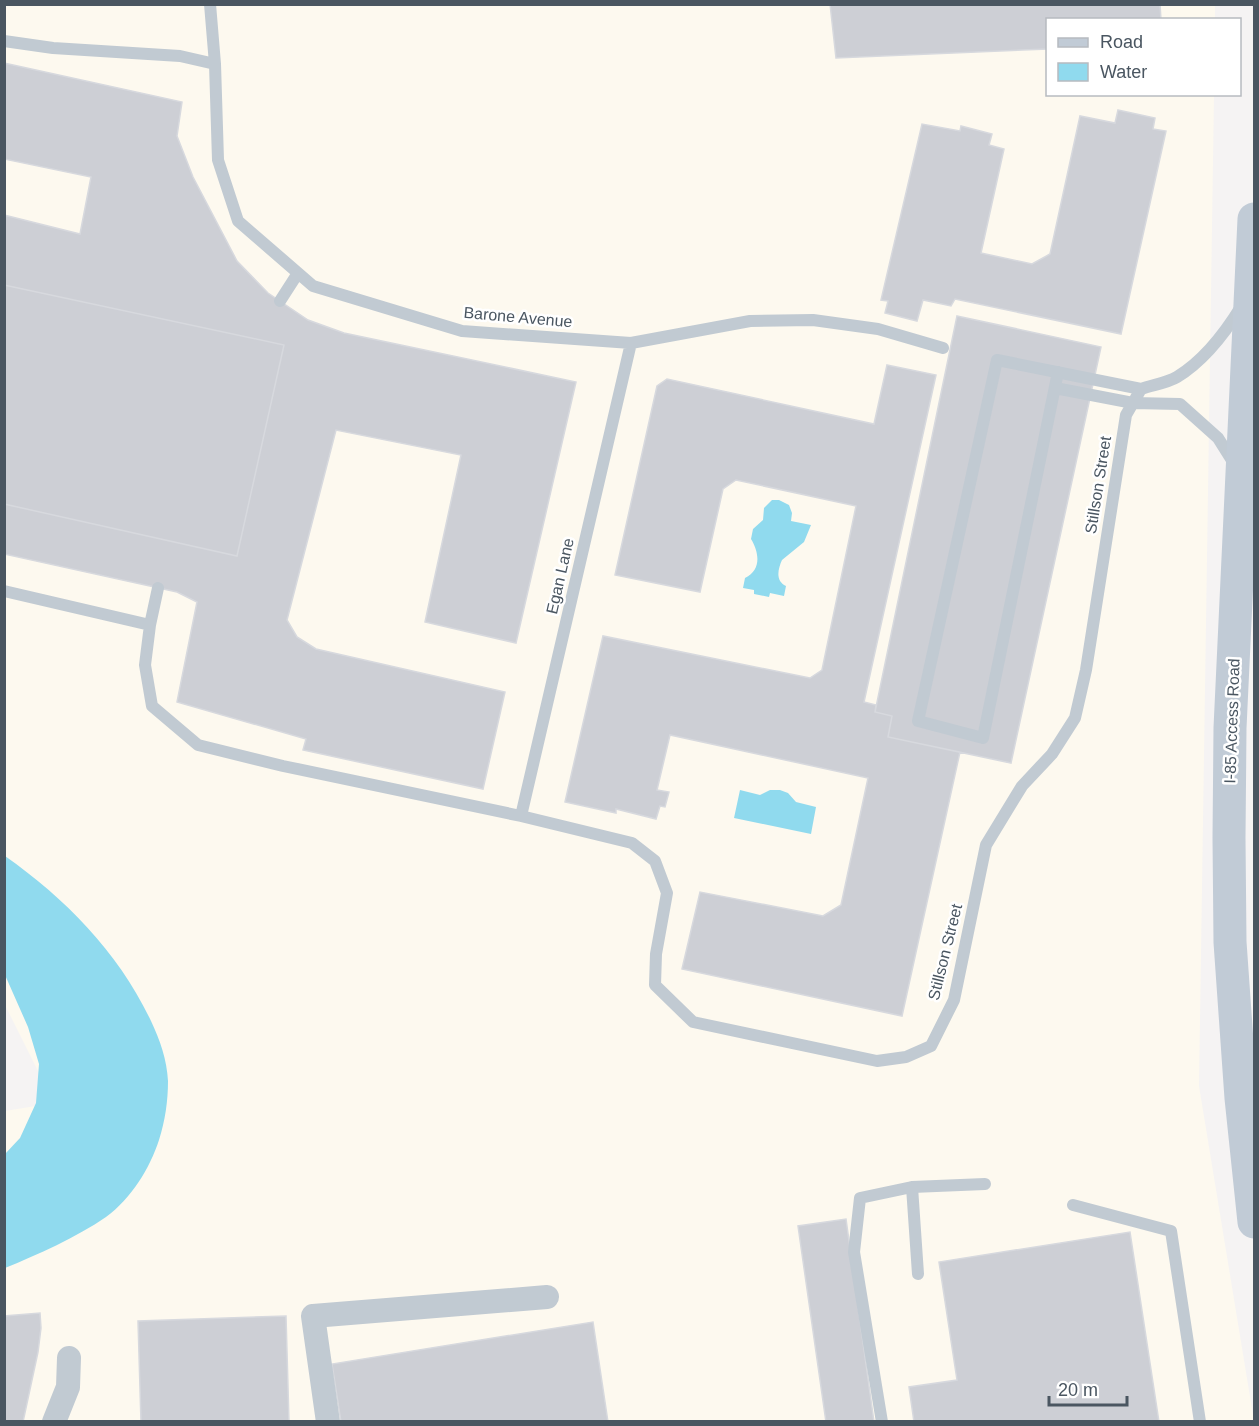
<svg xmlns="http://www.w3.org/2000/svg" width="1259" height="1426" font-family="Arial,sans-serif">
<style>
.commercial{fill:#fdf9ef}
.water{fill:#90daee}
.building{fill:#cdcfd5;stroke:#d7d9de;stroke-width:1.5}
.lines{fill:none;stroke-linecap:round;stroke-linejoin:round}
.service{stroke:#c1cad2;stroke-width:12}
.minor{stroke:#c1cad2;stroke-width:24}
.secondary{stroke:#c1cbd6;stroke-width:33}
.labels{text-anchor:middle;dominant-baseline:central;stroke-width:5;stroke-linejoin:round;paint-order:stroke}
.street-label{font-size:16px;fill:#4a5661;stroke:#fff}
</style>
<rect width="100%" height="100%" fill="#f5f3f3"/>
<!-- commercial -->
<path class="commercial" d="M 5,5 L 1215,5 L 1215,19 L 1048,20 L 1048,94 L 1214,95 L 1199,1086 L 1254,1421 L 5,1421 L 5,1111 L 54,1103 L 5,1005 Z"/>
<!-- water -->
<path class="water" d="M 772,500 L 779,500 L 789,505 L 792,513 L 791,521 L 811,525 L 804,542 L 782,560 C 778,569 775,581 786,586 L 784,596 L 770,593 L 769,597 L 754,594 L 754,590 L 743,588 L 745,578 C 762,570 759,552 751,539 L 753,529 L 763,520 L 764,508 Z
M 740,790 L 760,795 L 770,790 L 780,790 L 788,793 L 796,802 L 816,807 L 811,834 L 734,818 Z
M 5,856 C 66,899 119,953 151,1021 C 160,1040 167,1060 168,1081 C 168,1101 165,1121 159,1140 C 150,1168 131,1199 106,1217 C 77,1237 37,1255 5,1268 L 5,1154 L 20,1138 L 36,1103 L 39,1064 L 28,1027 L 5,975 Z"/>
<!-- building -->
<path class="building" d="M 830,4 L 1160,4 L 1161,20 L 1048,20 L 1048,49 L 836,58 Z
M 4,63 L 182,102 L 177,136 L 193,177 L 237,261 L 268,293 L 308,320 L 344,333 L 576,382 L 516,643 L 425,622 L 461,455 L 336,430 L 287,620 L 297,637 L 316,649 L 505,692 L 483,789 L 303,750 L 306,739 L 177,702 L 197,602 L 177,592 L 4,554 L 4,504 L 237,556 L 284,345 L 4,285 L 4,215 L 80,234 L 91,177 L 4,159 Z
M 1118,110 L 1155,118 L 1153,129 L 1166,131 L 1121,334 L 955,299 L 951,306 L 923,300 L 917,321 L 885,313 L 888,301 L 881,300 L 922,124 L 960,131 L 961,126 L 992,134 L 989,145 L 1004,149 L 981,253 L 1032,264 L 1050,254 L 1080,116 L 1115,123 Z
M 4,285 L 284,345 L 237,556 L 4,504 Z
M 957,316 L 1101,347 L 1011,763 L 888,737 L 892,716 L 875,712 Z
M 887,365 L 936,375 L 864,702 L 876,705 L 875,712 L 892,716 L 888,737 L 960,752 L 902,1016 L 682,969 L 700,892 L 823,916 L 841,905 L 868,778 L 670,735 L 657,790 L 669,792 L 665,807 L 660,806 L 656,819 L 616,809 L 616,813 L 565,802 L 603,636 L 810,678 L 822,670 L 856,506 L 736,480 L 723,489 L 700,592 L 615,575 L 657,386 L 667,379 L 874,424 Z
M 846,1219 L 874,1422 L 826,1422 L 798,1226 Z
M 1130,1232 L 1159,1422 L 914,1422 L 909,1387 L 957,1380 L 939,1262 Z
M 40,1313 L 41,1328 L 38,1352 L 23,1422 L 4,1422 L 4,1316 Z
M 286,1316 L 289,1422 L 141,1422 L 138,1321 Z
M 593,1322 L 608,1422 L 341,1422 L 332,1364 Z"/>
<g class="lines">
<!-- service -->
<path class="service" d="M 210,4 L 215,64 L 218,160 L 238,221 L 313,286 L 462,331 L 631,343 L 750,321 L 813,320 L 878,329 L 943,348
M 4,41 L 53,48 L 180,56 L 215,64
M 280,301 L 298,273
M 1058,372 L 983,738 L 918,721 L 997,360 L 1141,389
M 1055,388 L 1133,403 L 1180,404 L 1218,438 L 1235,465
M 4,591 L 150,625 L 145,665 L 152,706 L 198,745 L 283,766 L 521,816 L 632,843 L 655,861 L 667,893 L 656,954 L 655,985 L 693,1022 L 877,1061 L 906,1057 L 931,1046 L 954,1000 L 986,845 L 1022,786 L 1052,754 L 1075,718 L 1086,670 L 1126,415 L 1141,389 C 1152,385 1167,383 1177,377 C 1205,360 1225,333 1241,307
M 150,625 L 158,588
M 521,816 L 631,343
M 912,1187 L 918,1274
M 1073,1205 L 1171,1231 L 1200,1422
M 882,1422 L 854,1252 L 860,1198 L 912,1187 L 985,1184"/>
<!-- minor -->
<path class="minor" d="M 54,1422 L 68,1387 L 69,1358
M 328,1422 L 313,1316 L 547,1297"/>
<!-- secondary -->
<path class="secondary" d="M 1254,219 L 1230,728 L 1229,838 L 1230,942 L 1241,1098 L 1254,1222"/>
</g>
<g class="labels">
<!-- street labels -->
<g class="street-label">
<text transform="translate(518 317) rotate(5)">Barone Avenue</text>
<text transform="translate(1098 485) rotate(-81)">Stillson Street</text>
<text transform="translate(560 576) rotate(-77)">Egan Lane</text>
<text transform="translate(1232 721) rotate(-88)">I-85 Access Road</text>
<text transform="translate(945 952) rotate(-76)">Stillson Street</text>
</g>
</g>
<!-- border -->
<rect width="1259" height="1426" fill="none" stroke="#4a5661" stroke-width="12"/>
<!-- legend -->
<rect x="1046" y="18" width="195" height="78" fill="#ffffff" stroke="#b7bbc0" stroke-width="1.5"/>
<rect x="1058" y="38" width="30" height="9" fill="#c1cbd6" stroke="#b7bbc0" stroke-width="1.5"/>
<text x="1100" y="48" font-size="18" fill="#4a5661">Road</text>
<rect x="1058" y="63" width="30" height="18" fill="#90daee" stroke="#b7bbc0" stroke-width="1.5"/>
<text x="1100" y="78" font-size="18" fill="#4a5661">Water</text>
<!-- scale -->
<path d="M1049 1396v9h78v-9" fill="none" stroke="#4a5661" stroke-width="3"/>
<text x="1058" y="1396" font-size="18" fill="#4a5661" stroke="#ffffff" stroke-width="4.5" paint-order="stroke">20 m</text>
</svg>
